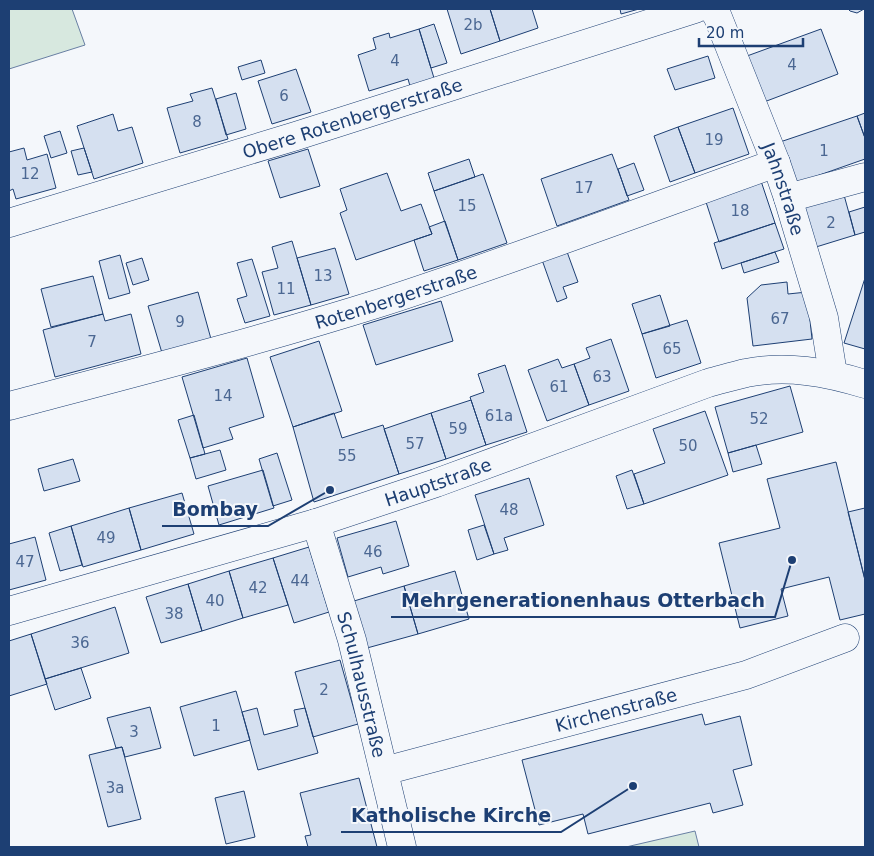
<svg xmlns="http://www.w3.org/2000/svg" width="874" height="856" font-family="'DejaVu Sans',sans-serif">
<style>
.green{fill:#d7e8df;stroke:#687fa3}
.building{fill:#d5e0f0;stroke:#1d3f73}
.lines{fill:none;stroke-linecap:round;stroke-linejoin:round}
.street-casing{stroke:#1d3f73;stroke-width:29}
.street{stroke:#f4f7fb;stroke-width:28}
.labels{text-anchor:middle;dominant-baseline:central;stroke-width:4;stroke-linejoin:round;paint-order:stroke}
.number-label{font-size:15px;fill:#4b6792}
.street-label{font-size:18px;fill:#1d3f73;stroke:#f4f7fb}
.leader{fill:none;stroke:#1d3f73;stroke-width:2}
.callout-dot{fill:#1d3f73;stroke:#f4f7fb;stroke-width:2}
.callout-label{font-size:19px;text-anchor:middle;font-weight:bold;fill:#1d3f73;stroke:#f4f7fb;stroke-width:4;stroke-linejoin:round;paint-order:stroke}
</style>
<rect width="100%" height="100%" fill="#f4f7fb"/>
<!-- green -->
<path class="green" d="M 9,9 L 72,9 L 85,45 L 9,69 Z
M 695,831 L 699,847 L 626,847 Z"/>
<!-- building -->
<path class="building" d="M 447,9 L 490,9 L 500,41 L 461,54 Z
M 490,9 L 532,9 L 538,28 L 500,41 Z
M 620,9 L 639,9 L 621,14 Z
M 848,9 L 864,9 L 857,13 L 850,11 Z
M 434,24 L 447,63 L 431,68 L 419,29 Z
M 419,29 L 434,78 L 410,86 L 408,79 L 369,91 L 358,55 L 376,49 L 373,38 L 389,33 L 390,38 Z
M 821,29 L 838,74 L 764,102 L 747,56 Z
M 708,56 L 715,78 L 675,90 L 667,69 Z
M 261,60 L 265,73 L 242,80 L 238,67 Z
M 296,69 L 311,112 L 272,124 L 258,81 Z
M 212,88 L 228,139 L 180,153 L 167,108 L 193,101 L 190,94 Z
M 236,93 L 246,129 L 226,135 L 216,99 Z
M 733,108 L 749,154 L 695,173 L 678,127 Z
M 865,113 L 865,138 L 857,116 Z
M 113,114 L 118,131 L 132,127 L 143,163 L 94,179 L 77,126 Z
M 857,116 L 865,138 L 865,159 L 794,184 L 780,142 Z
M 678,127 L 695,173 L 670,182 L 654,136 Z
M 60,131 L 67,153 L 51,158 L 44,136 Z
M 24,148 L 27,160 L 47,154 L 56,188 L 16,199 L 13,189 L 9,191 L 9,152 Z
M 84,148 L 92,172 L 78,175 L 71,151 Z
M 308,149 L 320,186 L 280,198 L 268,161 Z
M 612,154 L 629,200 L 557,226 L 541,179 Z
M 469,159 L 475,177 L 434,191 L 428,173 Z
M 634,163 L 644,190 L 627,196 L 618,169 Z
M 387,173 L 401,211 L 421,204 L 432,234 L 356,260 L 340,213 L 347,210 L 340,189 Z
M 483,174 L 507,243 L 458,260 L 434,191 Z
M 761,181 L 775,223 L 719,242 L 705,199 Z
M 844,195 L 855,235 L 816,247 L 804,206 Z
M 865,207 L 865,232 L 855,235 L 849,212 Z
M 445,221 L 458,260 L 424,271 L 414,240 L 432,234 L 429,227 Z
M 775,223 L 784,249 L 722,269 L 714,243 Z
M 292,241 L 311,305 L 274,315 L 262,272 L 278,268 L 272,247 Z
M 335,248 L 349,294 L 311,305 L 297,258 Z
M 566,249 L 578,282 L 563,287 L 567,298 L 557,302 L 541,257 Z
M 775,252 L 779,262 L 744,273 L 741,263 Z
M 120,255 L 130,293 L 109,299 L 99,261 Z
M 142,258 L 149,280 L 133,285 L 126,263 Z
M 252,259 L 270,316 L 245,323 L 237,299 L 247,296 L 237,263 Z
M 93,276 L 103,314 L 51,327 L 41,289 Z
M 865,278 L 865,349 L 844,343 Z
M 787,282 L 788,294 L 807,292 L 812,339 L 753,346 L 747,298 L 761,285 Z
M 198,292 L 211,339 L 162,353 L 148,306 Z
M 660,295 L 670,326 L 642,334 L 632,304 Z
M 441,301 L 453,341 L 376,365 L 363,325 Z
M 103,314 L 105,321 L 131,314 L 141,354 L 55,377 L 43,330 Z
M 687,320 L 701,363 L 656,378 L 642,334 Z
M 611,339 L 629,391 L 589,405 L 574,364 L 590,358 L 586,348 Z
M 319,341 L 342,411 L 293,427 L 270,357 Z
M 247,358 L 264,417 L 229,428 L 233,439 L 203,448 L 182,377 Z
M 558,359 L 562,368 L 574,364 L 589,405 L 547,421 L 528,370 Z
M 505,365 L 527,432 L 486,445 L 470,397 L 484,392 L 478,374 Z
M 790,386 L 803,432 L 728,453 L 715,407 Z
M 471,400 L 486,445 L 446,459 L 431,413 Z
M 705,411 L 728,475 L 644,504 L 634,474 L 665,463 L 653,429 Z
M 334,413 L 342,438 L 383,425 L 399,474 L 314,502 L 293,427 Z
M 431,413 L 446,459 L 399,474 L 384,429 Z
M 194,415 L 205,454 L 190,458 L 178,420 Z
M 756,445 L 762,464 L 733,472 L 728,453 Z
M 220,450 L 226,470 L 196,479 L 190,458 Z
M 277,453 L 292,500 L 273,506 L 259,459 Z
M 73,459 L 80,481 L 44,491 L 38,469 Z
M 836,462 L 865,580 L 865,614 L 840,620 L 829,577 L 781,589 L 788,616 L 740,628 L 719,543 L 780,528 L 767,479 Z
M 263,470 L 274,508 L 219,525 L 208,486 Z
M 632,470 L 644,504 L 627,509 L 616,476 Z
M 529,478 L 544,525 L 504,538 L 508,550 L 494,554 L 475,495 Z
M 182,493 L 194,534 L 141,550 L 129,508 Z
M 129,508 L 141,550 L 83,567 L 71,526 Z
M 865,508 L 865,580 L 848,512 Z
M 396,521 L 409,566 L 383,574 L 381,567 L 348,577 L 337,538 Z
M 484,525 L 494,554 L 477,560 L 468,530 Z
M 71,526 L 82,565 L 60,571 L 49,533 Z
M 35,537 L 46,580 L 9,590 L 9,544 Z
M 309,547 L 329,612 L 294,623 L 273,558 Z
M 273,558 L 288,605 L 243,618 L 229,571 Z
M 229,571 L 243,618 L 202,631 L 188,584 Z
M 455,571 L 469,619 L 418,634 L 404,586 Z
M 188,584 L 202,631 L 161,643 L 146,597 Z
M 404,586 L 418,634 L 367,648 L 354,601 Z
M 115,607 L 129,653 L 45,679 L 31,634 Z
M 31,634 L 47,684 L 9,696 L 9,641 Z
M 340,660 L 358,724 L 313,737 L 295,672 Z
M 81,668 L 91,698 L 55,710 L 45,679 Z
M 236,691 L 250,740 L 194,756 L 180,707 Z
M 150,707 L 161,748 L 125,757 L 122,747 L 116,748 L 107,718 Z
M 257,708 L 264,735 L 298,726 L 294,710 L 305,708 L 318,753 L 258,770 L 242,712 Z
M 702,714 L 705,725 L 740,716 L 752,765 L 733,770 L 743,805 L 713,813 L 710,803 L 588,834 L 583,814 L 539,825 L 522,760 Z
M 122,747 L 141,819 L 108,827 L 89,755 Z
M 359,778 L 377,847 L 308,847 L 305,836 L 311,835 L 300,793 Z
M 244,791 L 255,837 L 226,844 L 215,798 Z"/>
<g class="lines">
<defs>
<g id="street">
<path id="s1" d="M 712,9 L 717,15 L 776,163 L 788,198 L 824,318 L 833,374"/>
<path d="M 788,198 L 865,177"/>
<path id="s2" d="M 9,223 L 296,136 L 695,9"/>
<path id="s3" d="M 9,406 C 134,373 259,341 383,302 C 515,259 645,210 776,163"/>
<path id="s4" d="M 316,523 L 352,640 L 402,847"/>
<path id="s5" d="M 9,611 L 316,523 L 436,483 L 708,383 C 720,380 733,376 746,373 C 787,365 826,372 865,384"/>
<path id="s6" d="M 384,771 L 746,675 L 845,638"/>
</g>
</defs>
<!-- street casing -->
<use href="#street" class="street-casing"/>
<!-- street -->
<use href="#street" class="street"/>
</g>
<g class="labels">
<!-- number labels -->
<g class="number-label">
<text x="473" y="25">2b</text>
<text x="395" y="61">4</text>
<text x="792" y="65">4</text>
<text x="284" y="96">6</text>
<text x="197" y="122">8</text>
<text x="714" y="140">19</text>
<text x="824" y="151">1</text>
<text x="30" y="174">12</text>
<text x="584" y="188">17</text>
<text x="467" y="206">15</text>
<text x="740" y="211">18</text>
<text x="831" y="223">2</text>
<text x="323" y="276">13</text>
<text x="286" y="289">11</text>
<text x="780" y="319">67</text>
<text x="180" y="322">9</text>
<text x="92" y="342">7</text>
<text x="672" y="349">65</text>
<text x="602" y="377">63</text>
<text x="559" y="387">61</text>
<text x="223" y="396">14</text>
<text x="499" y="416">61a</text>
<text x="759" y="419">52</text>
<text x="458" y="429">59</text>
<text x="415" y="444">57</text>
<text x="688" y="446">50</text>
<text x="347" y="456">55</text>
<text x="509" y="510">48</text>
<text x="106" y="538">49</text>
<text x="373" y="552">46</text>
<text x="25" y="562">47</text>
<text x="300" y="581">44</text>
<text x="258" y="588">42</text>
<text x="215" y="601">40</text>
<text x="174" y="614">38</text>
<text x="80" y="643">36</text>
<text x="324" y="690">2</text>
<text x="216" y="726">1</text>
<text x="134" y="732">3</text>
<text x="115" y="788">3a</text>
</g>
<!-- street labels -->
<g class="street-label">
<text stroke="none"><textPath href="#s2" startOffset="359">Obere Rotenbergerstraße</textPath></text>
<text stroke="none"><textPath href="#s1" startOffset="194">Jahnstraße</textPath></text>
<text stroke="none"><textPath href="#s3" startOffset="402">Rotenbergerstraße</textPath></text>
<text stroke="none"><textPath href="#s5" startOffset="448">Hauptstraße</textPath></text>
<text stroke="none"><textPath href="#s4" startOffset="168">Schulhausstraße</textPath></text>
<text stroke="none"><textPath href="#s6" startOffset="240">Kirchenstraße</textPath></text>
</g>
</g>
<!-- callouts -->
<path class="leader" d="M330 490L268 526H162M792 560L775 617H391M633 786L561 832H341"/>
<g class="callout-dot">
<circle cx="330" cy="490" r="5"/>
<circle cx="792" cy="560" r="5"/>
<circle cx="633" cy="786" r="5"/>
</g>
<g class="callout-label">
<text x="215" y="516">Bombay</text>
<text x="583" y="607">Mehrgenerationenhaus Otterbach</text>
<text x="451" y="822">Katholische Kirche</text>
</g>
<!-- border -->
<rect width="874" height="856" fill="none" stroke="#1d3f73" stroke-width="20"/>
<!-- scale -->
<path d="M699 38v8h104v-8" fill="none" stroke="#1d3f73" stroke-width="2.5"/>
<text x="706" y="38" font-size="15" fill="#1d3f73" stroke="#f4f7fb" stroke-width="4" paint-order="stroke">20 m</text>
</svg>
